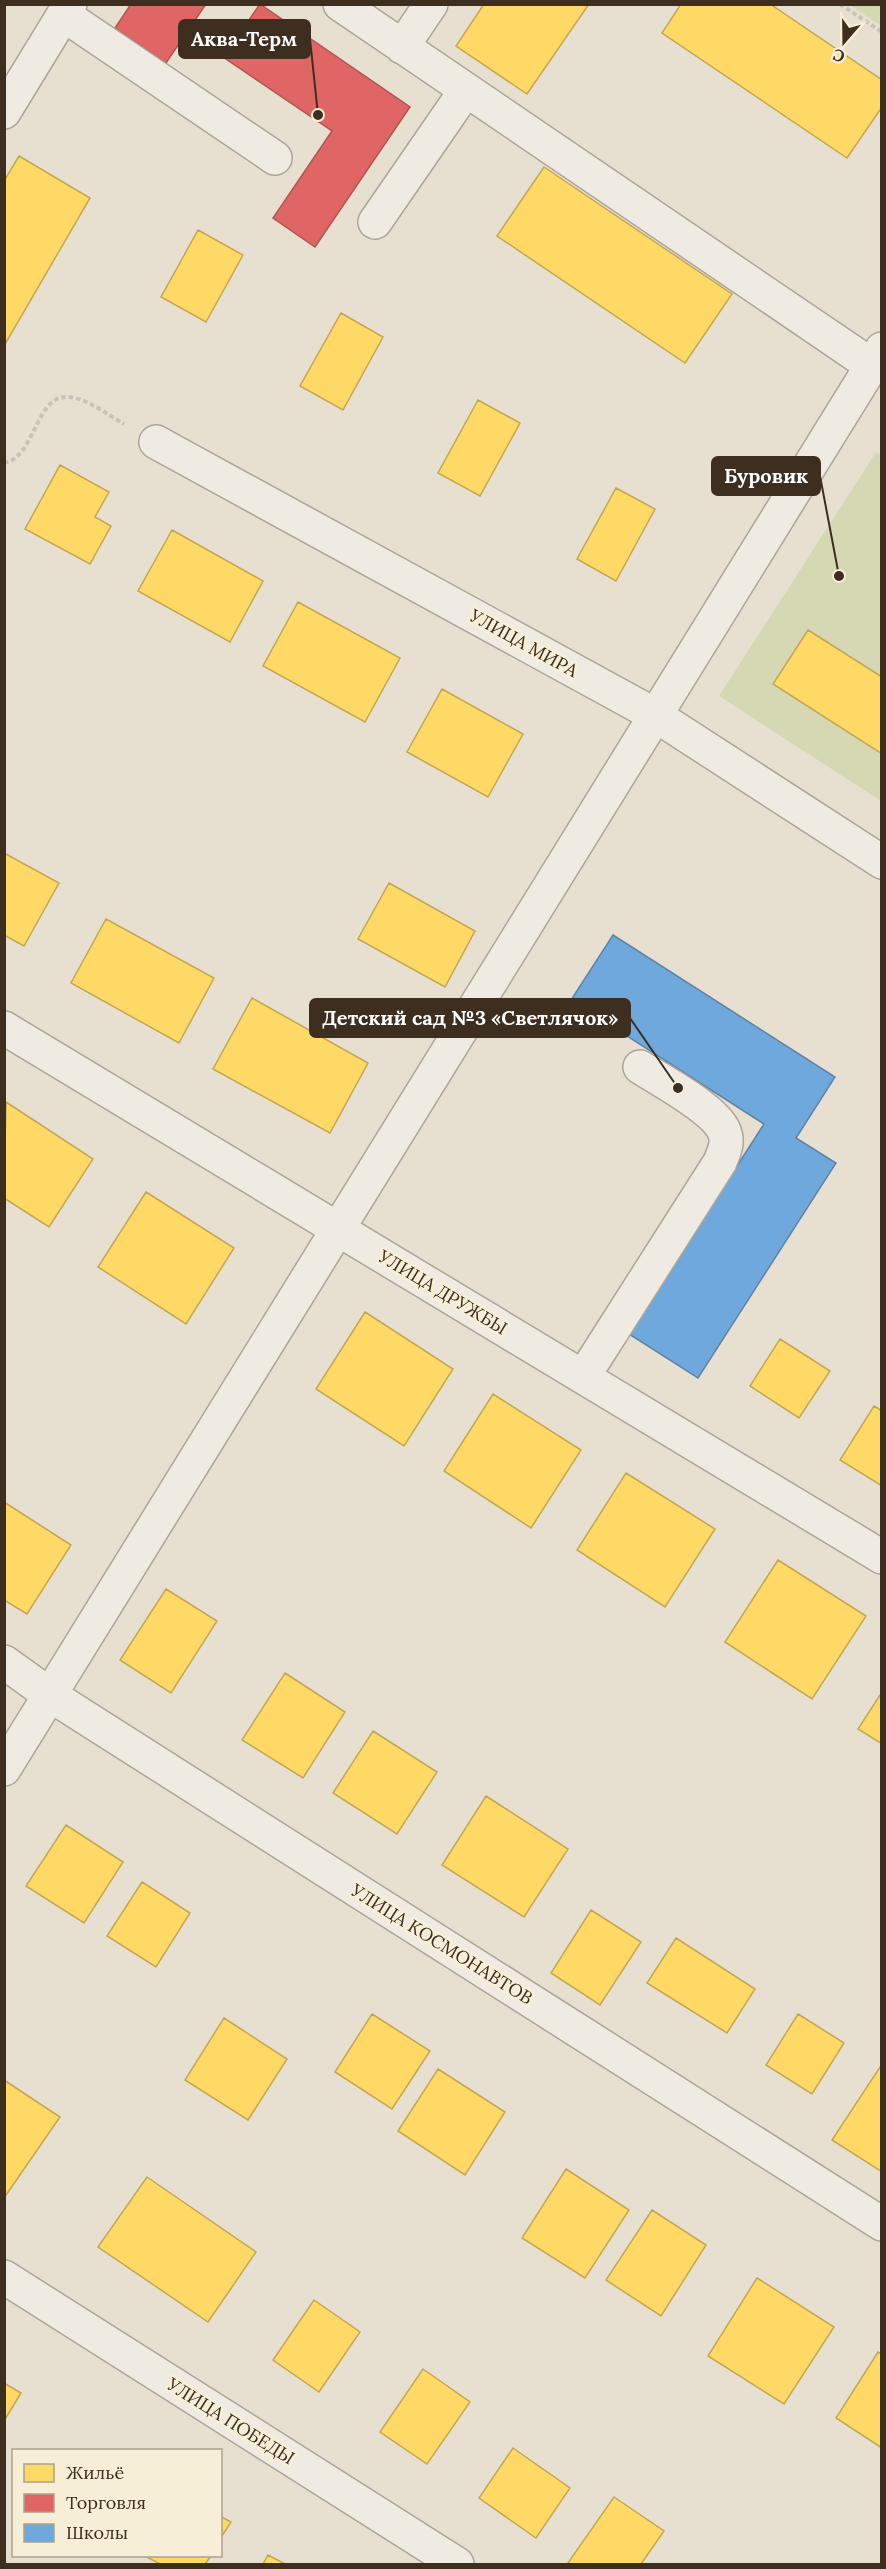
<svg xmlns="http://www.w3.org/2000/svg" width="886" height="2569" font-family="Lora,serif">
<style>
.green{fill:#d6d7b3}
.homes{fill:#ffd966;stroke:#c5a651;stroke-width:1.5}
.shops{fill:#e06666;stroke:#af5551;stroke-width:1.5}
.schools{fill:#6fa8dc;stroke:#6083a4;stroke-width:1.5}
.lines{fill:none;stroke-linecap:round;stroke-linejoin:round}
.minor-casing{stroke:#ada599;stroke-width:36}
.path{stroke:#c8c2b9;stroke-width:4;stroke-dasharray:4.5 3;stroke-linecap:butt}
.minor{stroke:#efebe3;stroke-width:33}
.labels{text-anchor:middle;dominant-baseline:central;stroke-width:6;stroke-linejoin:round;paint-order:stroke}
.street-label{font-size:18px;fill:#3d2e20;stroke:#f7eed8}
.leader{fill:none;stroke:#3d2e20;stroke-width:2}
.callout-dot{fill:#3d2e20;stroke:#f7eed8;stroke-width:2}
.callout{fill:#3d2e20;stroke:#3d2e20;stroke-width:2}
.callout-label{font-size:20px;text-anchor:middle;font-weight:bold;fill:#fff}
</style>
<rect width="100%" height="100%" fill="#e7e0d1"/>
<!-- green -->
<path class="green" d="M 850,5 L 881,5 L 881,26 Z
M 876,452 L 881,455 L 881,801 L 719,696 Z"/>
<!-- homes -->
<path class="homes" d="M 484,4 L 589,4 L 527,94 L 456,46 Z
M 681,4 L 770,4 L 882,80 L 882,107 L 847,158 L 662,33 Z
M 19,156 L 90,198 L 4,346 L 4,181 Z
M 544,167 L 732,294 L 685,363 L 497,236 Z
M 198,230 L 243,255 L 206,322 L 161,297 Z
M 341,313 L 383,337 L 343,410 L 300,386 Z
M 478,400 L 520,423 L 480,496 L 438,473 Z
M 60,465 L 109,492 L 95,517 L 111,526 L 90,564 L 25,529 Z
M 616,488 L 655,509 L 616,581 L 577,559 Z
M 172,530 L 263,581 L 230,642 L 138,591 Z
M 298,602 L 400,658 L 365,722 L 263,666 Z
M 808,630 L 882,677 L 882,754 L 773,684 Z
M 442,689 L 523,734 L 488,797 L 407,752 Z
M 4,853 L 59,883 L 24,946 L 4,935 Z
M 389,883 L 475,931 L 445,987 L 358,939 Z
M 106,919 L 214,978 L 179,1043 L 71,983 Z
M 252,998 L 368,1063 L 330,1133 L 213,1069 Z
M 6,1102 L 93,1159 L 49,1227 L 4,1198 Z
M 146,1192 L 234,1248 L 186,1324 L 98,1267 Z
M 365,1312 L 453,1369 L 404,1446 L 316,1389 Z
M 780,1339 L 830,1371 L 799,1418 L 750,1386 Z
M 493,1394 L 581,1450 L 531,1528 L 444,1471 Z
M 874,1406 L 882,1411 L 882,1486 L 840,1460 Z
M 626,1473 L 715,1529 L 665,1607 L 577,1550 Z
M 4,1502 L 71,1545 L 27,1614 L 4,1600 Z
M 778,1560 L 866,1616 L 812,1699 L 725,1642 Z
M 166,1589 L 217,1621 L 171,1693 L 120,1660 Z
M 285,1673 L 345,1712 L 303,1778 L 242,1740 Z
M 882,1692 L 882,1744 L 858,1729 Z
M 373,1731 L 437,1772 L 397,1834 L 333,1793 Z
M 486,1796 L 568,1849 L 524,1917 L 442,1865 Z
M 66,1825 L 123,1862 L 84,1923 L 26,1886 Z
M 142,1882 L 190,1913 L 156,1967 L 107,1936 Z
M 591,1910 L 641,1942 L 600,2005 L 551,1973 Z
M 676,1938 L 755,1989 L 727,2033 L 647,1983 Z
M 372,2014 L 430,2051 L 392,2109 L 335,2072 Z
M 798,2014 L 844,2043 L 812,2094 L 766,2065 Z
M 224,2018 L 287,2059 L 248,2120 L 185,2080 Z
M 882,2064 L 882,2172 L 832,2140 Z
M 438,2069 L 505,2112 L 465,2175 L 398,2131 Z
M 4,2080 L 60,2117 L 4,2198 Z
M 566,2169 L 629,2210 L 585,2278 L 522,2238 Z
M 147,2177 L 256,2252 L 208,2322 L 98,2247 Z
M 652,2210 L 706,2245 L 661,2316 L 606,2280 Z
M 757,2278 L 834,2327 L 784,2404 L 708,2356 Z
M 314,2300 L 360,2332 L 319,2392 L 273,2360 Z
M 878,2352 L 882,2354 L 882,2448 L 836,2418 Z
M 423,2369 L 470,2402 L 427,2464 L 380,2432 Z
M 4,2383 L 21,2393 L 4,2421 Z
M 513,2448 L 570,2488 L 536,2538 L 479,2498 Z
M 614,2497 L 664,2531 L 641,2564 L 570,2564 L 568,2563 Z
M 220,2516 L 231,2522 L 220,2539 Z
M 268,2555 L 285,2564 L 263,2564 Z
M 145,2556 L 211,2556 L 205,2564 L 160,2564 Z"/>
<!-- shops -->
<path class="shops" d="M 131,4 L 206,4 L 166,63 L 115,28 Z
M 260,4 L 410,107 L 315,247 L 273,218 L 332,131 L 223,57 Z"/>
<!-- schools -->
<path class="schools" d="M 613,935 L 835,1077 L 796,1138 L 836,1163 L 698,1378 L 629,1334 L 764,1124 L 571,1000 Z"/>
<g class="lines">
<defs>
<path id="minor" d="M 340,4 L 871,365
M 64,15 L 275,158
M 402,47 L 431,4
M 4,112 L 70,4
M 375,222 L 466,90
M 156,442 L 655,715 L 882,862
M 4,1028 L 882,1557
M 583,1377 L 720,1162 C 724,1152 729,1142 724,1131 C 715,1109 662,1081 640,1067
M 4,1662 L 50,1695 L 882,2224
M 4,1769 L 882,349
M 4,2277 L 457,2564"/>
</defs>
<!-- minor casing -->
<use href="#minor" class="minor-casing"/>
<!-- path -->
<path class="path" d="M 840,4 L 882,32
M 4,463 C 35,457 35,399 65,397 C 84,396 108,415 124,424"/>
<!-- minor -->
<use href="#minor" class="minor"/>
</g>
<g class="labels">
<!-- street labels -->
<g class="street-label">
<text transform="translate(524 643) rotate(29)">УЛИЦА МИРА</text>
<text transform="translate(443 1292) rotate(31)">УЛИЦА ДРУЖБЫ</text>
<text transform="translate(442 1944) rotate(32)">УЛИЦА КОСМОНАВТОВ</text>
<text transform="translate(231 2421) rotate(32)">УЛИЦА ПОБЕДЫ</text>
</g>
</g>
<!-- callouts -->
<path class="leader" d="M318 115L310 39M839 576L820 476M678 1088L630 1018"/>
<g class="callout-dot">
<circle cx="318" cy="115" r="6"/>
<circle cx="839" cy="576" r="6"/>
<circle cx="678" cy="1088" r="6"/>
</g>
<g class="callout">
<rect x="179" y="20" width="131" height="38" rx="6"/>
<rect x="712" y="457" width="108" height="38" rx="6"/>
<rect x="310" y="999" width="320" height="38" rx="6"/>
</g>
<g class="callout-label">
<text x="244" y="46">Аква-Терм</text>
<text x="766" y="483">Буровик</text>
<text x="470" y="1025">Детский сад №3 «Светлячок»</text>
</g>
<!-- border -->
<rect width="886" height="2569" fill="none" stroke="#3d2e20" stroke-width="12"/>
<!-- legend -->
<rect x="12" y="2449" width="210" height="108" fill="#f7eed8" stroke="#ada18e" stroke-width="1.5"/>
<rect x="24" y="2464" width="30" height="18" fill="#ffd966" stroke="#ada18e" stroke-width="1.5"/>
<text x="66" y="2479" font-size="18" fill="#3d2e20">Жильё</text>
<rect x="24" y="2494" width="30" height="18" fill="#e06666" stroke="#ada18e" stroke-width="1.5"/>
<text x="66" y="2509" font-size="18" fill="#3d2e20">Торговля</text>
<rect x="24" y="2524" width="30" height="18" fill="#6fa8dc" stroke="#ada18e" stroke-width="1.5"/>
<text x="66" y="2539" font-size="18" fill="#3d2e20">Школы</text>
<!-- north arrow -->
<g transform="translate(844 42) rotate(200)" stroke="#f7eed8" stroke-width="4.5" paint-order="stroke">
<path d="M0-4.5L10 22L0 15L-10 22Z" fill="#3d2e20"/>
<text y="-9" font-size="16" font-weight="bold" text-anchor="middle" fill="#3d2e20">С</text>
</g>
</svg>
